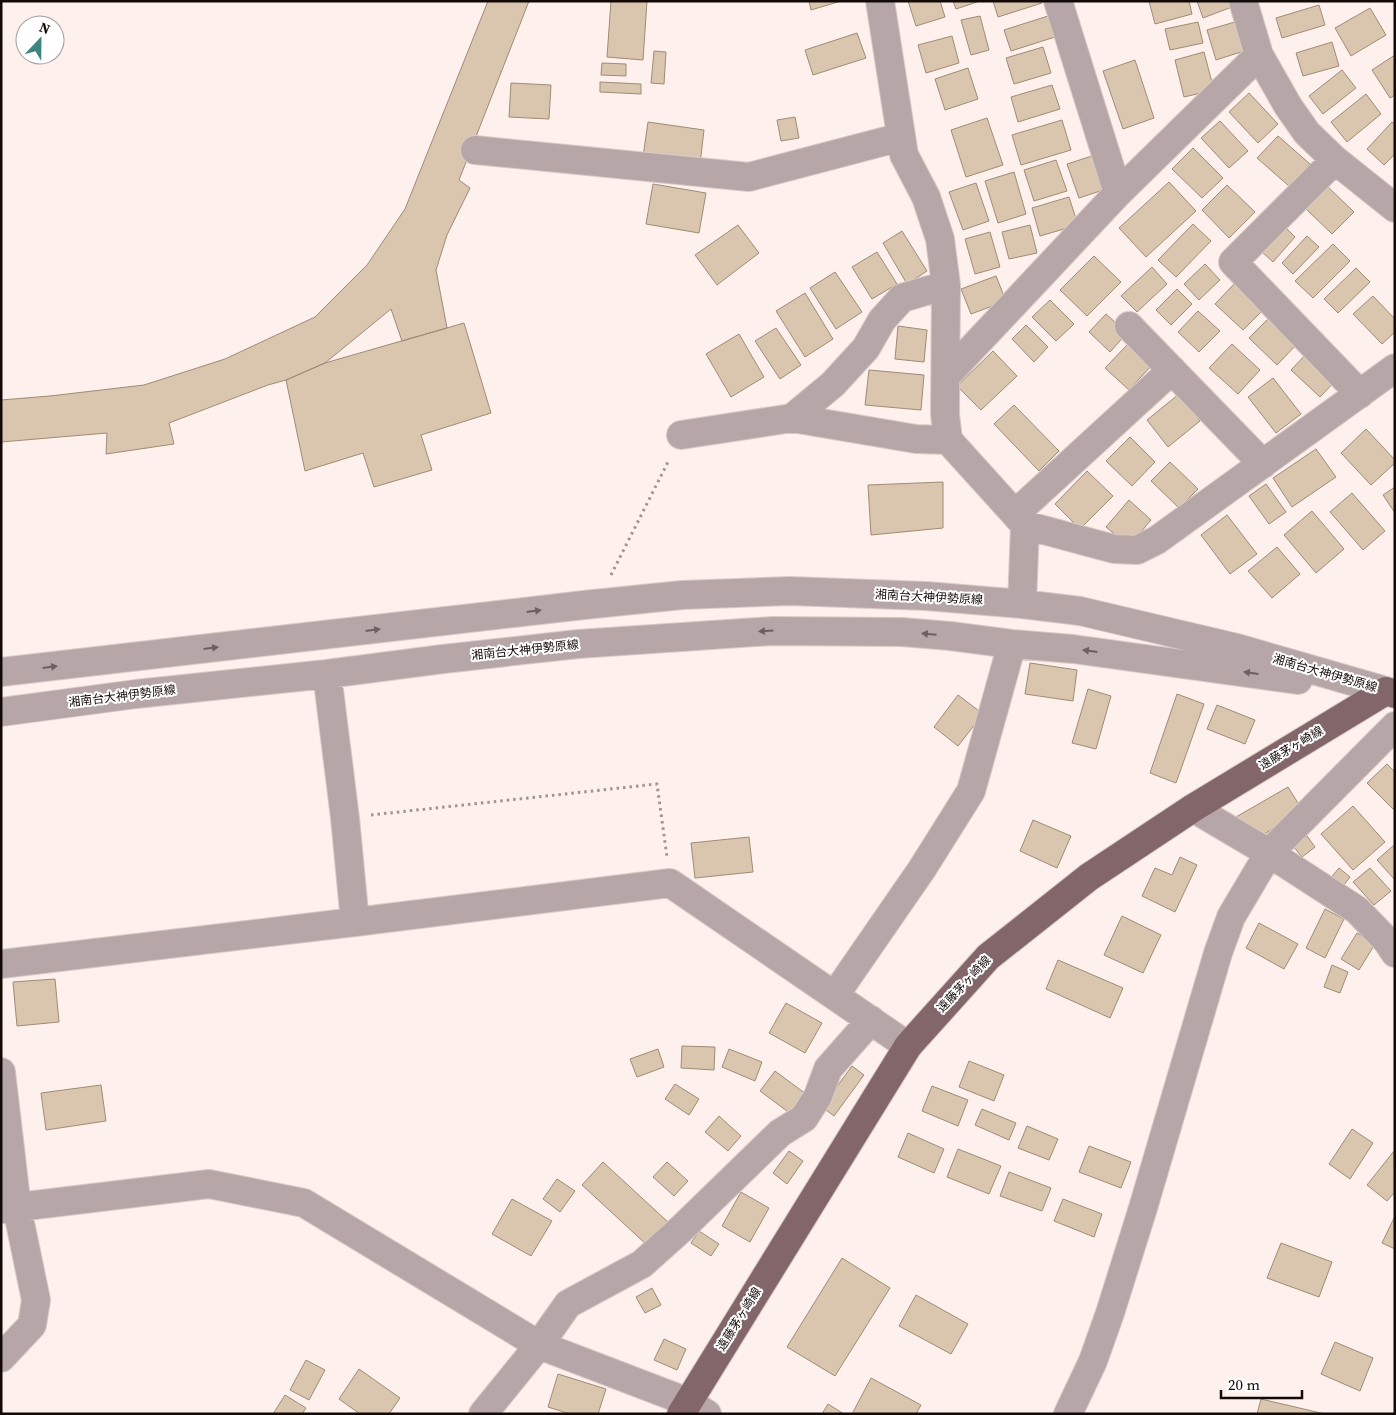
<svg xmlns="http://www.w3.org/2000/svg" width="1396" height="1415" font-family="'Source Serif 4','Noto Sans JP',serif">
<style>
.building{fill:#dac5ae;stroke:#9f8b75}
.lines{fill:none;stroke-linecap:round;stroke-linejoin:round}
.minor-casing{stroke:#d8cbc7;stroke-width:30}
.major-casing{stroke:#d8cbc7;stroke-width:30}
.path{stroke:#a09490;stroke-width:3;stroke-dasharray:2.5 4;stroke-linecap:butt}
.minor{stroke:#b7a6a8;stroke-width:28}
.major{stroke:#836669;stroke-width:28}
.oneway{fill:#6d5f5f}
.labels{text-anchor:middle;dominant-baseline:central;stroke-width:4;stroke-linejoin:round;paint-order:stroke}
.street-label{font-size:12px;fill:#130906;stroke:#fff}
</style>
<rect width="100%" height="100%" fill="#fef0ec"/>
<!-- building -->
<path class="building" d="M 488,1 L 529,1 L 459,180 L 470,188 L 447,235 L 436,270 L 447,328 L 402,341 L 391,309 L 325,363 L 286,380 L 268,385 L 169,423 L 174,444 L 106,454 L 107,433 L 1,442 L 1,400 L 50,396 L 144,385 L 225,359 L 315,317 L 367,265 L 405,209 Z
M 611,1 L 647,1 L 643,60 L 607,57 Z
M 809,1 L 841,1 L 811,10 Z
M 908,1 L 940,1 L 945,17 L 916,26 Z
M 953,1 L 977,1 L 977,2 L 956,9 Z
M 993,1 L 1042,1 L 1042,3 L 998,17 Z
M 1149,1 L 1189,1 L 1192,14 L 1155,24 Z
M 1197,1 L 1230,1 L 1232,7 L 1203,18 Z
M 1319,5 L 1325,25 L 1282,38 L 1276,18 Z
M 1370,8 L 1386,35 L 1351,56 L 1335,28 Z
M 980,16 L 989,50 L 971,55 L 961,20 Z
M 1048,16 L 1055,37 L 1011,51 L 1004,30 Z
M 1198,22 L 1203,43 L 1170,50 L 1165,29 Z
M 1235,22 L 1244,51 L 1216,60 L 1207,30 Z
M 857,33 L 866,58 L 813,75 L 805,50 Z
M 952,36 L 959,63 L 926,73 L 918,45 Z
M 1332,42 L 1339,66 L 1303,76 L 1296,53 Z
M 1043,47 L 1051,73 L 1014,84 L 1006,58 Z
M 654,51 L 666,52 L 664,84 L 651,83 Z
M 1204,52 L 1214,90 L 1184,97 L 1175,60 Z
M 1395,55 L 1395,95 L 1390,98 L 1372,70 Z
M 1135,60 L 1154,118 L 1123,129 L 1103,71 Z
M 602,63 L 626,64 L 626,76 L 601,75 Z
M 968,68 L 978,99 L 945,110 L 935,79 Z
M 1342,70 L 1356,88 L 1323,114 L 1309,96 Z
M 600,82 L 641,84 L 641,94 L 600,92 Z
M 511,83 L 551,85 L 549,119 L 509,117 Z
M 1052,85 L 1060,109 L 1018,122 L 1011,97 Z
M 1249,93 L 1278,124 L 1258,143 L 1229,112 Z
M 1366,94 L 1381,114 L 1347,142 L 1331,122 Z
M 795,117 L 799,138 L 781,141 L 777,120 Z
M 987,118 L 1003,165 L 966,177 L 951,130 Z
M 1062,120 L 1071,150 L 1021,165 L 1012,135 Z
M 1220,121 L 1248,151 L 1229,168 L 1201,138 Z
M 648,122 L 704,130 L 700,164 L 643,157 Z
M 1392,122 L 1395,124 L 1395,154 L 1384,165 L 1367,149 Z
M 1278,136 L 1310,164 L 1290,187 L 1257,158 Z
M 1193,148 L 1223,178 L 1202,198 L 1172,169 Z
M 1095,155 L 1106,189 L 1079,198 L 1067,164 Z
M 1056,160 L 1067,191 L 1034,201 L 1024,170 Z
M 1014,172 L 1026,214 L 998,223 L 985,181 Z
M 1169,182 L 1196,211 L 1146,257 L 1119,228 Z
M 976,183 L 989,221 L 963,230 L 949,192 Z
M 653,184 L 706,193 L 699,233 L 646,224 Z
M 1227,185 L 1255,212 L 1229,238 L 1202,210 Z
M 1326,185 L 1354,212 L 1332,234 L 1304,207 Z
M 1069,197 L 1078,225 L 1040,236 L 1032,208 Z
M 1193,224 L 1211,241 L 1176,277 L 1158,260 Z
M 738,225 L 759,253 L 717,285 L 695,255 Z
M 1030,225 L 1037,253 L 1009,259 L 1002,232 Z
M 1284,226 L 1295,237 L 1273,262 L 1261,251 Z
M 902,231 L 927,271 L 907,284 L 883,243 Z
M 990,232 L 1000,267 L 975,274 L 965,239 Z
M 1307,236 L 1319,247 L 1293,274 L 1282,263 Z
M 1333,244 L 1350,261 L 1313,298 L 1295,281 Z
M 877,252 L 897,284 L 872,299 L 852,267 Z
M 1094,256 L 1121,282 L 1087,316 L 1060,290 Z
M 1205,264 L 1220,280 L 1199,300 L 1184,284 Z
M 1152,267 L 1167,284 L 1137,312 L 1121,296 Z
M 1356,268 L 1370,282 L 1338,313 L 1324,299 Z
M 835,272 L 862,312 L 836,329 L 810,288 Z
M 996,276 L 1006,301 L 971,314 L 961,289 Z
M 1234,284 L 1263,310 L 1243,330 L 1215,304 Z
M 1177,289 L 1192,304 L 1171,325 L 1156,310 Z
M 805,293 L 833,339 L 805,357 L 776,311 Z
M 1373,296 L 1395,319 L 1395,332 L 1382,344 L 1353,314 Z
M 1050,300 L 1074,324 L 1056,341 L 1032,317 Z
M 1198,311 L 1220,331 L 1199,352 L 1178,332 Z
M 1106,314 L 1127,333 L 1110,352 L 1089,332 Z
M 1271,316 L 1298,343 L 1277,365 L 1249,338 Z
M 464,323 L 491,413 L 421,435 L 432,470 L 374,487 L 363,453 L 305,471 L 286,380 L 325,363 Z
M 1026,325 L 1048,347 L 1034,362 L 1012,339 Z
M 898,326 L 927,330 L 924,362 L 895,359 Z
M 776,328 L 801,365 L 780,379 L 755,341 Z
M 739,334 L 764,377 L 731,397 L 706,354 Z
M 1128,344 L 1152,365 L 1129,390 L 1105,368 Z
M 1232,344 L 1260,370 L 1238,394 L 1209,368 Z
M 993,351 L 1017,376 L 981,410 L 957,386 Z
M 1309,351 L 1338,378 L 1320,397 L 1291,370 Z
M 869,370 L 924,375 L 921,410 L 865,405 Z
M 1273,378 L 1301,414 L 1276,433 L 1248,397 Z
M 1179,394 L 1200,421 L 1168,447 L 1147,420 Z
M 1014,405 L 1059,451 L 1039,471 L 994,424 Z
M 1366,429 L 1395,460 L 1395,463 L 1371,485 L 1341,453 Z
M 1130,437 L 1155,462 L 1132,486 L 1106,461 Z
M 1316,449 L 1336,477 L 1292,507 L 1273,478 Z
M 1170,462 L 1198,489 L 1179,508 L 1151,481 Z
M 1087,471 L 1113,496 L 1080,529 L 1055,504 Z
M 943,482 L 943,528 L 871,535 L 868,485 Z
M 1266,484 L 1286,512 L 1269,524 L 1249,496 Z
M 1395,487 L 1395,513 L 1383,495 Z
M 1352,493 L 1385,531 L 1363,550 L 1330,512 Z
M 1129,500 L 1151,520 L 1129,546 L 1106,527 Z
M 1312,511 L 1344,549 L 1316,573 L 1284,535 Z
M 1227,515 L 1257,554 L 1230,574 L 1201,535 Z
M 1277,547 L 1300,574 L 1272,598 L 1248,571 Z
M 1030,663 L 1077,670 L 1073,701 L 1025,694 Z
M 1088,689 L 1111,696 L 1096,749 L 1072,743 Z
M 1177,694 L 1204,704 L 1176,783 L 1150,773 Z
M 958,695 L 983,714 L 958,746 L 934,727 Z
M 1217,705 L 1255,720 L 1245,744 L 1207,729 Z
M 1387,764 L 1395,772 L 1395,808 L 1393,809 L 1367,783 Z
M 1288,787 L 1303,811 L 1251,842 L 1236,817 Z
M 1353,806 L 1385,842 L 1353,870 L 1321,834 Z
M 1033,820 L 1071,836 L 1057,868 L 1020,851 Z
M 1307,836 L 1315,847 L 1302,857 L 1293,846 Z
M 749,837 L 753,872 L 695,878 L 691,843 Z
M 1394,845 L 1395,846 L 1395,880 L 1377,860 Z
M 1180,857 L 1197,865 L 1175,912 L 1142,896 L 1155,868 L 1172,875 Z
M 1339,868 L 1350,877 L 1340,890 L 1329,880 Z
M 1370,868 L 1391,891 L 1374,905 L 1353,882 Z
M 1325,909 L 1344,919 L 1325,958 L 1306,948 Z
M 1122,916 L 1161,935 L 1143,973 L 1104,955 Z
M 1259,923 L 1298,944 L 1284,969 L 1246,948 Z
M 1357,933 L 1375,944 L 1359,970 L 1341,959 Z
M 1058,960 L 1123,988 L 1110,1018 L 1046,989 Z
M 1332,965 L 1348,972 L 1340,993 L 1324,987 Z
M 55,979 L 59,1022 L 17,1026 L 13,982 Z
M 786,1003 L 822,1023 L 805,1053 L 769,1033 Z
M 682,1046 L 715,1047 L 714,1070 L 681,1068 Z
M 658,1049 L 664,1067 L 637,1077 L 630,1059 Z
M 729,1049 L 762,1062 L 755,1081 L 722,1067 Z
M 969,1061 L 1004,1075 L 994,1101 L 959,1087 Z
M 852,1066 L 864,1075 L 834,1116 L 822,1107 Z
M 775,1071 L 806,1094 L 791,1114 L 760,1091 Z
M 675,1084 L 699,1099 L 689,1115 L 665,1099 Z
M 101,1085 L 106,1121 L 46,1130 L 41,1093 Z
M 932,1086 L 968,1100 L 958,1126 L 922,1111 Z
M 982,1109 L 1016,1123 L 1009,1140 L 975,1125 Z
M 719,1116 L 741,1136 L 728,1151 L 705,1132 Z
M 1027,1126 L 1058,1139 L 1049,1160 L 1018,1148 Z
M 1352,1129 L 1373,1143 L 1350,1179 L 1329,1164 Z
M 908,1133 L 944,1149 L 934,1173 L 898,1157 Z
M 1089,1146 L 1131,1162 L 1121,1188 L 1079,1172 Z
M 958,1149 L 1001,1166 L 989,1194 L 947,1177 Z
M 789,1151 L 803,1161 L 787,1184 L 773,1173 Z
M 1394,1151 L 1395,1192 L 1387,1201 L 1367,1185 Z
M 603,1162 L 669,1223 L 648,1246 L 582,1185 Z
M 667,1162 L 688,1181 L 674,1196 L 653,1177 Z
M 1009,1172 L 1051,1188 L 1042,1211 L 1000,1196 Z
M 557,1179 L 575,1191 L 560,1212 L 543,1199 Z
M 741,1192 L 769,1208 L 750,1242 L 722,1226 Z
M 512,1199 L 552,1221 L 531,1256 L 492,1234 Z
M 1063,1199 L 1102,1214 L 1094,1237 L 1054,1221 Z
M 1395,1216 L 1395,1249 L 1382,1243 Z
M 699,1231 L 719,1244 L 711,1256 L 691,1243 Z
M 1281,1243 L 1332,1262 L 1319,1297 L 1267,1278 Z
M 842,1258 L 890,1288 L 835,1376 L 787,1347 Z
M 652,1288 L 661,1305 L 645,1313 L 636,1297 Z
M 916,1295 L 968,1324 L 951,1354 L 899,1326 Z
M 664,1339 L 686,1349 L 677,1370 L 654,1360 Z
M 1335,1342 L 1373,1358 L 1360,1391 L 1321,1374 Z
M 306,1360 L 325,1370 L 309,1400 L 290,1390 Z
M 359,1369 L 400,1398 L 389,1414 L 360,1414 L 339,1399 Z
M 558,1374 L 606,1389 L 598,1414 L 570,1414 L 548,1407 Z
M 871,1378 L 921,1405 L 916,1414 L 852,1414 Z
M 285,1395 L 306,1408 L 302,1414 L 273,1414 Z
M 1261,1399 L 1325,1414 L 1257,1414 Z
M 828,1404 L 844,1414 L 822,1414 Z"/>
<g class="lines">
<defs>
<path id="minor" d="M 880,1 L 904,155 L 926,197 L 940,239 L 946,285 L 945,414 L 948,440 L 1025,525 L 1022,604
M 1058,1 L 1118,193
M 1243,1 L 1259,55 L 1288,106 L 1307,133 L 1335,160 L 1395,208
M 475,150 L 749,177 L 901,137
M 1335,160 L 1233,262 L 1360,394
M 1129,326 L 1263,464
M 946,376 L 1118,193 L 1259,55
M 792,418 L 833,384 L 866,348 L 882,320 L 902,298 L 946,285
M 681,435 L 792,418 L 916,439 L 948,440
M 1016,513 L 1172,370
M 1025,525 L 1114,549 L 1137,550 L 1157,540 L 1395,368
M 1,672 L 584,605 L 682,595 L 790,591 L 926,596 L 1022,604 L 1080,611 L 1237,648 L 1386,691
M 327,674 L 345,818 L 355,922
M 1,712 L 136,694 L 327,674 L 443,659 L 578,644 L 772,631 L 902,632 L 950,636 L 1012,644 L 1073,649 L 1298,680
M 1193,808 L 1269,853 L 1357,910 L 1387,941 L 1395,953
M 1,964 L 355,922 L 670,883 L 908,1046
M 835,995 L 922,869 L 971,791 L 1012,644
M 1,1072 L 17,1208 L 36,1300 L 32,1325 L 1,1358
M 1,1209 L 209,1184 L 304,1203 L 539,1345 L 688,1402 L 707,1414
M 483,1414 L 539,1345 L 568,1304 L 642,1264 L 681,1229 L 780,1133 L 804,1118 L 818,1096 L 828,1069 L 871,1020
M 1068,1414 L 1093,1361 L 1110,1313 L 1143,1208 L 1218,953 L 1231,917 L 1269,853 L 1395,726"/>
<path id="major" d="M 681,1414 L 908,1046 L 988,957 L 1089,877 L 1193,808 L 1386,691 L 1395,694"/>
</defs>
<!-- minor casing -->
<use href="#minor" class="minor-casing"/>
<!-- major casing -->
<use href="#major" class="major-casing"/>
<!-- path -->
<path class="path" d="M 611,575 L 669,460
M 371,815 L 657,784 L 667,857"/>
<!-- minor -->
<use href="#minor" class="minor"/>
<!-- major -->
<use href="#major" class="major"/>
</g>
<!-- one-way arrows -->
<defs><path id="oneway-solid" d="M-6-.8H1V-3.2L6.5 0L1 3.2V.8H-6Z" transform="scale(1.25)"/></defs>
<g class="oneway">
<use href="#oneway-solid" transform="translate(534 611) rotate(-7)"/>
<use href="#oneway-solid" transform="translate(373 630) rotate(-7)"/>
<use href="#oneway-solid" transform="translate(766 631) rotate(177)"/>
<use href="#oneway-solid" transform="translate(929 634) rotate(-175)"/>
<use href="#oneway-solid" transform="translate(211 648) rotate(-7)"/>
<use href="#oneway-solid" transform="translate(1090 651) rotate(-172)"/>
<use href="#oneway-solid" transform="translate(50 667) rotate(-7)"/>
<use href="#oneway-solid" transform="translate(1251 673) rotate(-172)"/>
</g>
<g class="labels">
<!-- street labels -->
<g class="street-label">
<text transform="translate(929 597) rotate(3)">湘南台大神伊勢原線</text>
<text transform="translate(525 650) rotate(-6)">湘南台大神伊勢原線</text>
<text transform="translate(1325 673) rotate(16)">湘南台大神伊勢原線</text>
<text transform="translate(122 696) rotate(-7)">湘南台大神伊勢原線</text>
<text transform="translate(1291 748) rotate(-31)">遠藤茅ヶ崎線</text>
<text transform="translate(964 984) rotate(-47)">遠藤茅ヶ崎線</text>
<text transform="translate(739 1319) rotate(-58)">遠藤茅ヶ崎線</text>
</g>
</g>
<!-- border -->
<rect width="1396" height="1415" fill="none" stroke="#130906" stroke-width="5"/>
<!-- north arrow -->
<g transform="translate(40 40) rotate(22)"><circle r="24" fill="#ffffff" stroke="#a19d9b"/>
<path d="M0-4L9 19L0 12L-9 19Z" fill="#3e8580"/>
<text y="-8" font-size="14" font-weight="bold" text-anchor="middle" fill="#130906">N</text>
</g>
<!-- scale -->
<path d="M1221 1390v8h81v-8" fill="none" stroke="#130906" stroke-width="2.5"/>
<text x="1228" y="1390" font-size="15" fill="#130906" stroke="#ffffff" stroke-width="4" paint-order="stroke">20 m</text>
</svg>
